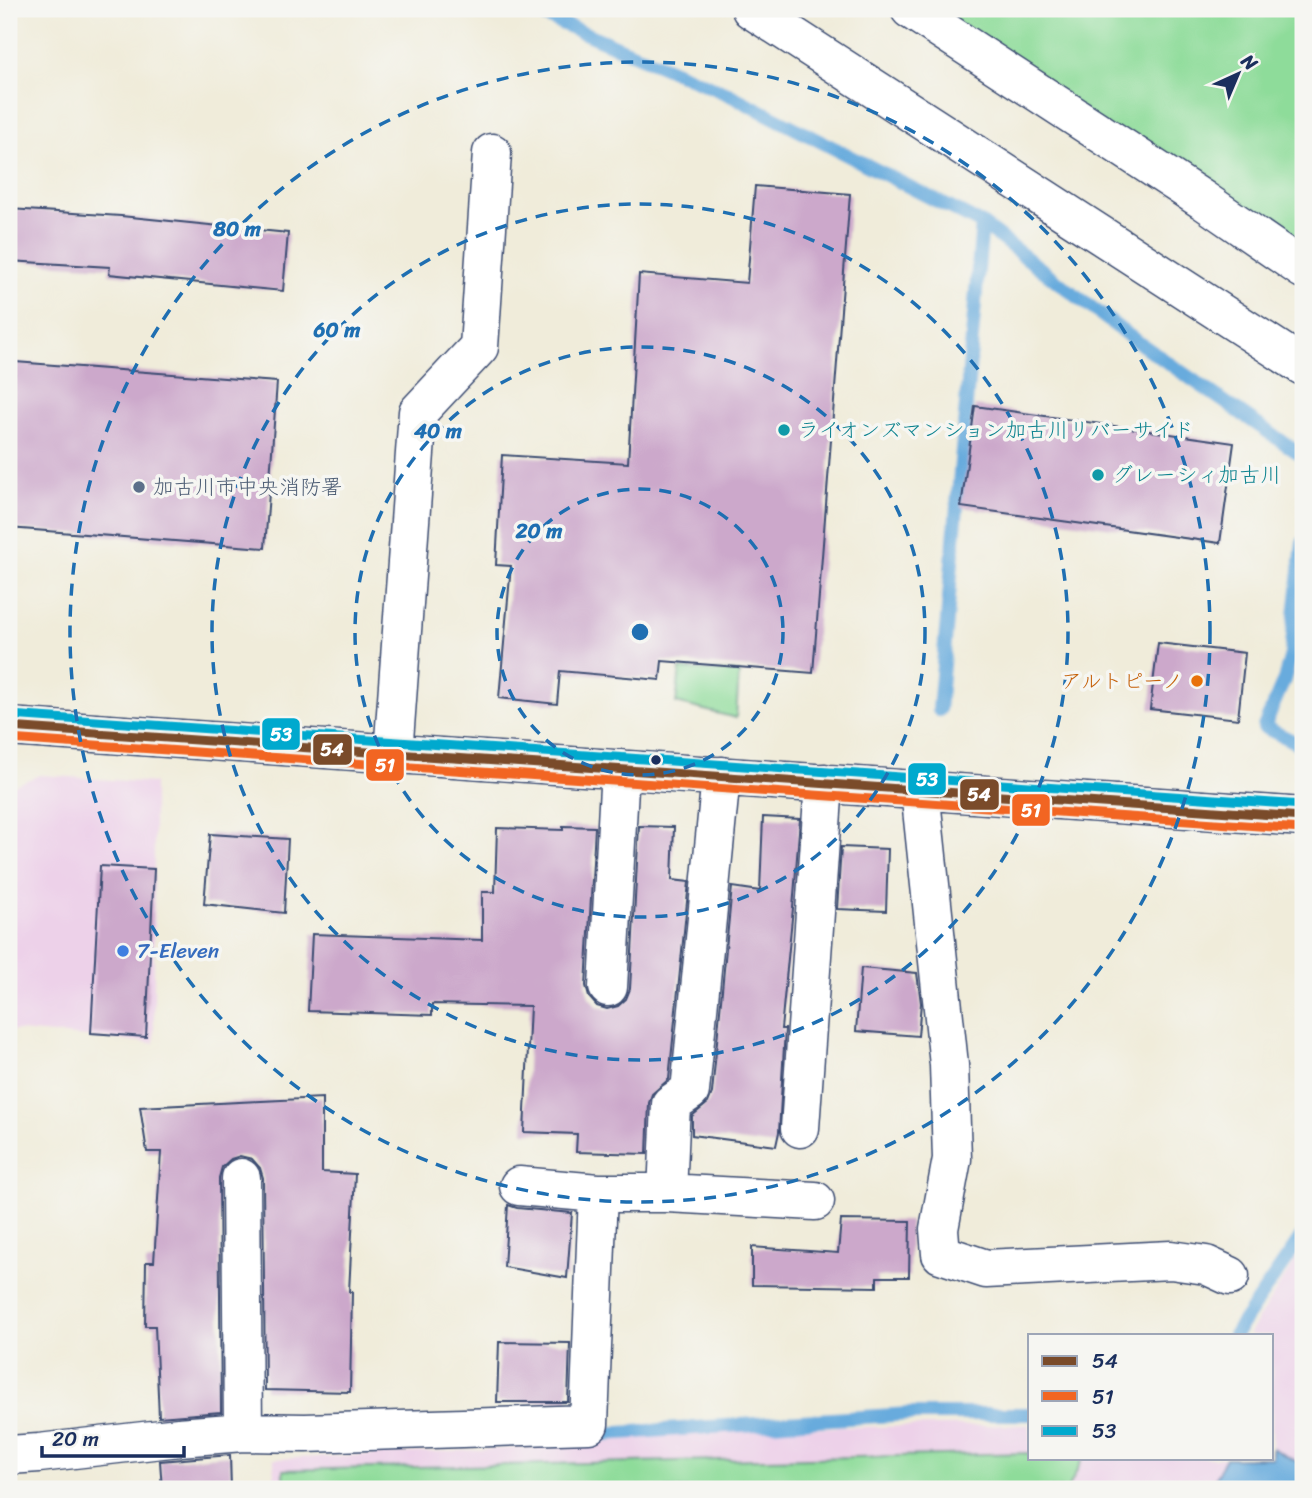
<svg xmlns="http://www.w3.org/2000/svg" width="1312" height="1498" font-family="Sriracha,'Klee One',sans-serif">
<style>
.built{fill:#edd1e9}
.green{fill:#8edc9a;stroke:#54867c;stroke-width:2}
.water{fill:#68abdd;stroke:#426d9e;stroke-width:2}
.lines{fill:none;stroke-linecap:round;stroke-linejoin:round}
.stream{stroke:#68abdd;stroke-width:14}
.building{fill:#cca8cb}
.minor-casing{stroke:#3b4b71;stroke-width:41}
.minor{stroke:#fff;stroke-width:38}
.bus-1-casing{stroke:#f6f6f2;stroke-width:14}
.bus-2-casing{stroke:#f6f6f2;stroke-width:14}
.bus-3-casing{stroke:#f6f6f2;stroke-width:14}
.bus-1{stroke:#7a4b2a;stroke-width:9}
.bus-2{stroke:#f26522;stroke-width:9}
.bus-3{stroke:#00a9ce;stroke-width:9}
.ring{fill:none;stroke:#1f6fb2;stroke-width:3.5;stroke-dasharray:12 9}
.culture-dot{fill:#0f9aa8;stroke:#f6f6f2;stroke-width:2.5}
.service-dot{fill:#5c6f8a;stroke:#f6f6f2;stroke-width:2.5}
.food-dot{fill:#e8710a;stroke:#f6f6f2;stroke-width:2.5}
.bus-dot{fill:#1b2f5e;stroke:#f6f6f2;stroke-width:2.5}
.shop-dot{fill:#3f7fe0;stroke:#f6f6f2;stroke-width:2.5}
.labels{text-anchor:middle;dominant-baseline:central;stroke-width:7;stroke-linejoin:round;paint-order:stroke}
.culture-label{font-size:21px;fill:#0d838f;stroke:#f6f6f2;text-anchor:start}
.service-label{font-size:21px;fill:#4e5e75;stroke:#f6f6f2;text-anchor:start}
.food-label{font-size:21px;fill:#c56008;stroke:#f6f6f2;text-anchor:end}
.shop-label{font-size:21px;fill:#366cbe;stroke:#f6f6f2;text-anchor:start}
.centre{fill:#1f6fb2;stroke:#f6f6f2;stroke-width:3.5}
.ring-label{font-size:21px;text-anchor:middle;font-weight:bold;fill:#1f6fb2;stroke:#f6f6f2;stroke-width:7;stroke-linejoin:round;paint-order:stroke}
.line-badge{stroke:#f6f6f2;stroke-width:2.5}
.badge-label{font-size:19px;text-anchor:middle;font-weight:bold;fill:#fff}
</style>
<rect width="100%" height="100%" fill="#f6f6f2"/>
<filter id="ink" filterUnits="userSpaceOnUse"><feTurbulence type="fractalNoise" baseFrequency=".0143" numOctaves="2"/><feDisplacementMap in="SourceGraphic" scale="14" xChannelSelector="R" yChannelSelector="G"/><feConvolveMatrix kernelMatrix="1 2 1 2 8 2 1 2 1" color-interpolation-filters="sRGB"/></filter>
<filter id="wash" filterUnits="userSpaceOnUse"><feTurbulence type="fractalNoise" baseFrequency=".00686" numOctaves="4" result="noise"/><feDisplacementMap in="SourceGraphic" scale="28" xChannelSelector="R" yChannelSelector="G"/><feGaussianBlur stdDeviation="1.57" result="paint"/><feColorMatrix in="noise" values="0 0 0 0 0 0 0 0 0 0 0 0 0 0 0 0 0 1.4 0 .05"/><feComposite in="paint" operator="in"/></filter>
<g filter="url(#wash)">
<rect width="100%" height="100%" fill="#f0ecda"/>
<!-- built -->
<path class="built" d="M 40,775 L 154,783 L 154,1043 L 9,1030 L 9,787 Z
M 1303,1248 L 1303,1489 L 274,1489 L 274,1459 L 538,1447 L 763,1428 L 1030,1425 L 1030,1458 L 1272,1458 L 1272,1335 L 1248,1335 Z"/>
<!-- green -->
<path class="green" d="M 915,9 L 1303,9 L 1303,267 Z
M 680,669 L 739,672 L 736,718 L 676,703 Z
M 1030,1453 L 1030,1458 L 1083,1458 L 1068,1489 L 283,1489 L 283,1470 Z"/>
<!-- water -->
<path class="water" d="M 1272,1448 L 1303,1465 L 1303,1489 L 1209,1489 L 1226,1458 L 1272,1458 Z"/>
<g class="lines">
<!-- stream -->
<path class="stream" d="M 528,9 L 728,94 L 982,224 L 939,710
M 982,224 L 1125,333 L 1303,456
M 1303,543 L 1291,654 L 1284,680 L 1264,727 L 1303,746
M 1234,1335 L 1303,1235
M 588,1435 L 909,1414 L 1030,1414"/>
</g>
<g id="blocks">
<!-- building -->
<path class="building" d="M 755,186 L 850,194 L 813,673 L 662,661 L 660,680 L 560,671 L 557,704 L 499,698 L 511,566 L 496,565 L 502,455 L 628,463 L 639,274 L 747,283 Z
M 9,209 L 121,216 L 288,233 L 283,291 L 109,274 L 110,267 L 9,261 Z
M 15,362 L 277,382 L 265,548 L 9,528 L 9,447 Z
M 975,406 L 1234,443 L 1220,543 L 961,507 Z
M 1158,643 L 1245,653 L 1238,719 L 1150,709 Z
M 763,817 L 800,819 L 793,908 L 781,1029 L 785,1029 L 779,1132 L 776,1146 L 692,1135 L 692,1116 L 708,1103 L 712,1093 L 732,887 L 760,891 Z
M 563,826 L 595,827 L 586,986 L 589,997 L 597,1006 L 607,1009 L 618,1006 L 626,999 L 630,989 L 639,826 L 674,827 L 672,880 L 689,882 L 669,1079 L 652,1094 L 649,1103 L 647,1154 L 576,1152 L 577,1134 L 524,1132 L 530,1006 L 432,1004 L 432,1015 L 308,1011 L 312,934 L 482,940 L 482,892 L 495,892 L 497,828 L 563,830 Z
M 210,834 L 288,839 L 284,913 L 204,904 Z
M 841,847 L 888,849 L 886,911 L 837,909 Z
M 100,866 L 154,869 L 146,1037 L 91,1033 Z
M 861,968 L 917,973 L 921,1003 L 918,1036 L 856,1031 Z
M 322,1098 L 322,1172 L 355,1174 L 349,1292 L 352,1292 L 350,1392 L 265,1390 L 263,1178 L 260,1168 L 252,1159 L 240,1156 L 231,1159 L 222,1167 L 219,1178 L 221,1412 L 159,1417 L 155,1326 L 145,1326 L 146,1262 L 154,1262 L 161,1152 L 147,1152 L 140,1107 Z
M 508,1205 L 517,1208 L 572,1213 L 567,1278 L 504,1267 Z
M 841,1220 L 910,1221 L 909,1277 L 877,1277 L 877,1287 L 752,1285 L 752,1247 L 838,1253 Z
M 499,1342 L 570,1343 L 568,1402 L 497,1402 Z
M 230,1455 L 231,1489 L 162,1489 L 160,1461 Z"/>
</g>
</g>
<g filter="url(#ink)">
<use href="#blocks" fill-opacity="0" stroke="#3b4b71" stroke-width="2"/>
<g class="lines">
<defs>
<path id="minor" d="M 751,9 L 1303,366
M 910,9 L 1203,200 L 1303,269
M 9,727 L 1303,817
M 393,754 L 418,412 L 479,347 L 492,153
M 920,790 L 949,1065 L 952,1159 L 939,1229 L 941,1254 L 986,1269 L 1171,1260 L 1206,1265 L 1230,1276
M 608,987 L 620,769
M 800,1128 L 824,783
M 241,1178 L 243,1432
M 519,1186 L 598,1193 L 667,1193 L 815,1201
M 667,1193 L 671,1104 L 690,1091 L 721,776
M 9,1455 L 39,1453 L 179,1437 L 243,1432 L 305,1433 L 589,1424 L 598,1193"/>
</defs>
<!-- minor casing -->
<use href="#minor" class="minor-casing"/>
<!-- minor -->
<use href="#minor" class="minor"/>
<defs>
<path id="bus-1" d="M 9,727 L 1303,817"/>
<path id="bus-2" d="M 9,739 L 1302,829"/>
<path id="bus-3" d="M 10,715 L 1303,805"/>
</defs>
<!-- bus-1 casing -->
<use href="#bus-1" class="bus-1-casing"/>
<!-- bus-2 casing -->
<use href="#bus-2" class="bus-2-casing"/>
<!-- bus-3 casing -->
<use href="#bus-3" class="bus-3-casing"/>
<!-- bus-1 -->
<use href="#bus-1" class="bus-1"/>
<!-- bus-2 -->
<use href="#bus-2" class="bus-2"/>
<!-- bus-3 -->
<use href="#bus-3" class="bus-3"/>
</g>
</g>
<!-- distance rings -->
<g class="ring">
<circle cx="640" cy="632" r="143"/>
<circle cx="640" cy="632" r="285"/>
<circle cx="640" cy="632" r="428"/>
<circle cx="640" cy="632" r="570"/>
</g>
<!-- markers -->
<g class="culture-dot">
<circle cx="784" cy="430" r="7"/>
<circle cx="1098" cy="475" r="7"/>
</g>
<circle class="service-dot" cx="139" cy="487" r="7"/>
<circle class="food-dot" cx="1197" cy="681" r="7"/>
<circle class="bus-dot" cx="656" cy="760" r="6"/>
<circle class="shop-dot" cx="123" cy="951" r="7"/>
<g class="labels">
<!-- culture labels -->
<g class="culture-label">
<text x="798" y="430">ライオンズマンション加古川リバーサイド</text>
<text x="1112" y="475">グレーシィ加古川</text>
</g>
<!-- service labels -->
<g class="service-label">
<text x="153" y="487">加古川市中央消防署</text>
</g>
<!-- food labels -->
<g class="food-label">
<text x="1183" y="681">アルトピーノ</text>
</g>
<!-- shop labels -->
<g class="shop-label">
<text x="137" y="951">7-Eleven</text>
</g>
</g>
<circle cx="640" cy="632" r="10" class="centre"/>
<g class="ring-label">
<text x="237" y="236">80 m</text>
<text x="337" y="337">60 m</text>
<text x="438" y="438">40 m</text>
<text x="539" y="538">20 m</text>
</g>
<g class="line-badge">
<rect x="261" y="717" width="40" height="34" rx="7" fill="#00a9ce"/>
<rect x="312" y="733" width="41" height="33" rx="7" fill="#7a4b2a"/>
<rect x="365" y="748" width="40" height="34" rx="7" fill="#f26522"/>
<rect x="907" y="762" width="40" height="34" rx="7" fill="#00a9ce"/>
<rect x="959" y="778" width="41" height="33" rx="7" fill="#7a4b2a"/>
<rect x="1011" y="793" width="40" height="34" rx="7" fill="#f26522"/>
</g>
<g class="badge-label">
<text x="281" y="741">53</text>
<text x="332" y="756">54</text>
<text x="385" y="772">51</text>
<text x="927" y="786">53</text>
<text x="979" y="801">54</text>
<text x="1031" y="817">51</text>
</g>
<!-- margin -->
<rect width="1312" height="1498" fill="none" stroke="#f6f6f2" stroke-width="35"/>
<!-- legend -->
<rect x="1028" y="1334" width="245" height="126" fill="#f6f6f2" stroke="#9ea6b7" stroke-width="2"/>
<rect x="1042" y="1356" width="35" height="10" fill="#7a4b2a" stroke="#9ea6b7" stroke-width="2"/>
<text x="1092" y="1368" font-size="21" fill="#1b2f5e">54</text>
<rect x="1042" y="1391" width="35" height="10" fill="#f26522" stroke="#9ea6b7" stroke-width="2"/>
<text x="1092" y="1404" font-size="21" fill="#1b2f5e">51</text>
<rect x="1042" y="1426" width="35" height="10" fill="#00a9ce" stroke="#9ea6b7" stroke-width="2"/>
<text x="1092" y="1438" font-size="21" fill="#1b2f5e">53</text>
<!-- north arrow -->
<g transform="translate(1238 74) rotate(44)" stroke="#f6f6f2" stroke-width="5" paint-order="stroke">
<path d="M0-5L12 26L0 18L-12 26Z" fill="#1b2f5e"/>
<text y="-10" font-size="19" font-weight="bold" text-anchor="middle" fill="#1b2f5e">N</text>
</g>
<!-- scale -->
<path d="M42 1446v10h142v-10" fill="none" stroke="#1b2f5e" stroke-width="3.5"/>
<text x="52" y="1446" font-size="21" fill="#1b2f5e" stroke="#f6f6f2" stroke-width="5" paint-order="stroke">20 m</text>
</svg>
